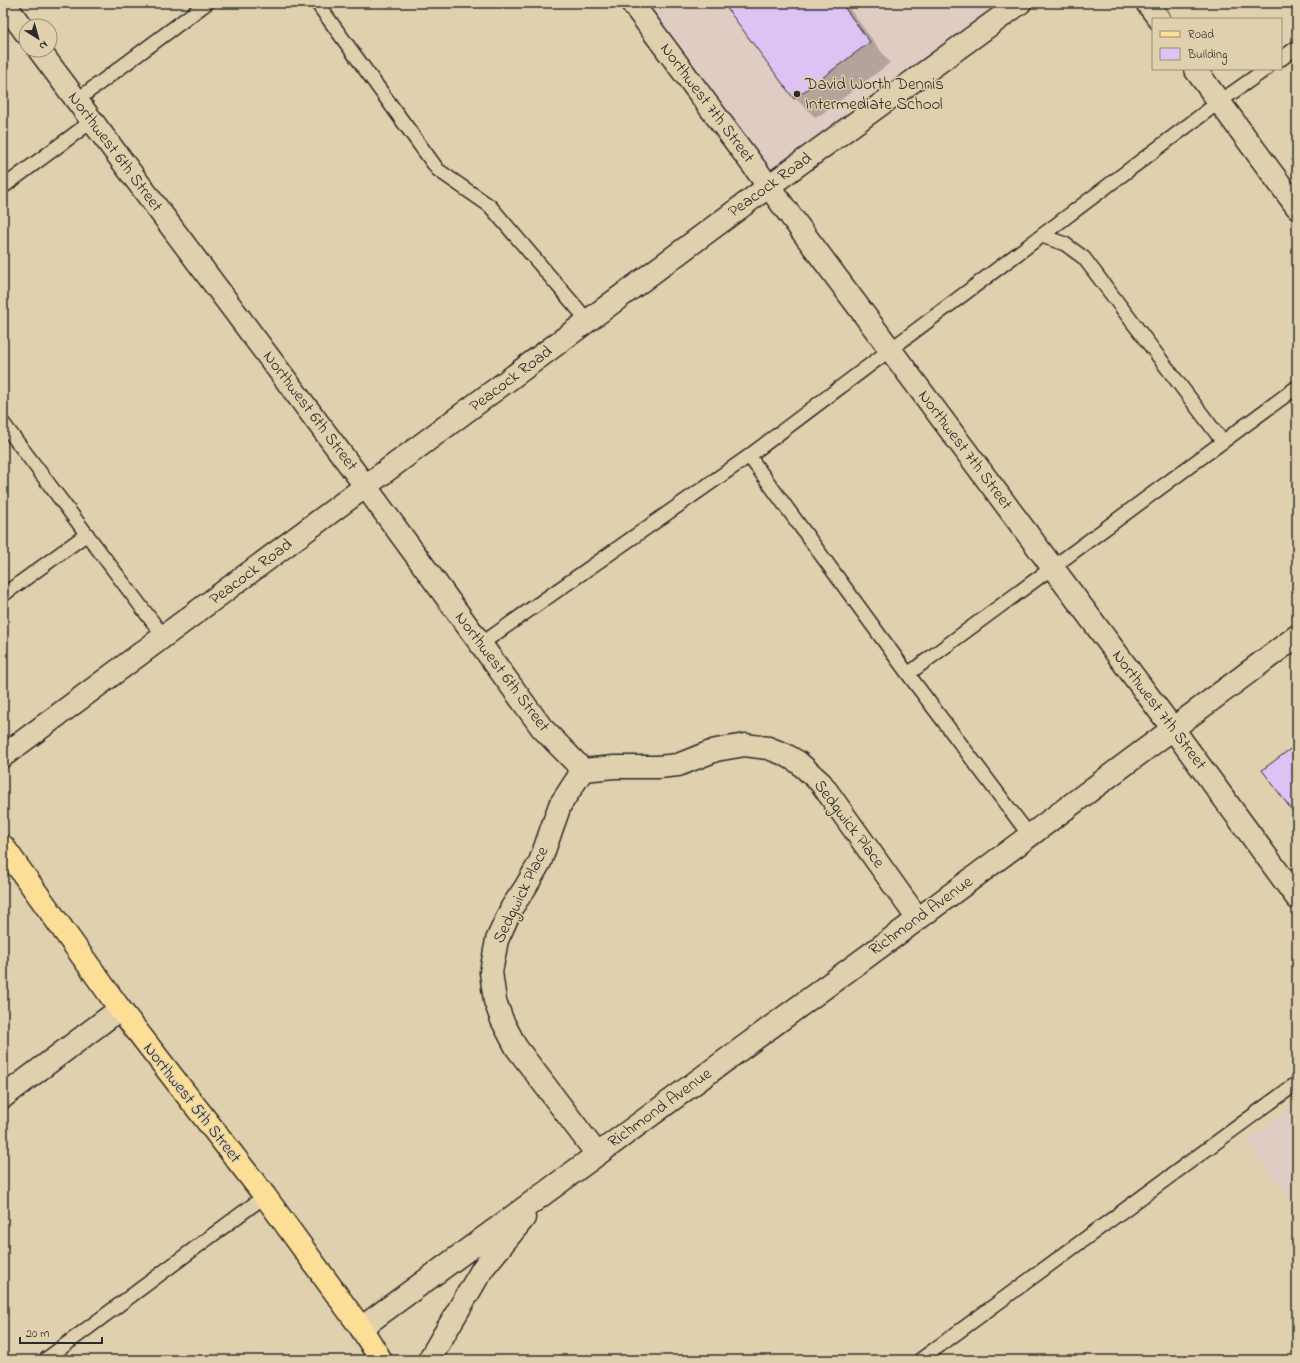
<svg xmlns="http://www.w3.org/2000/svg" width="1300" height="1363" font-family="'Indie Flower',sans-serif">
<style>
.built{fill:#e0ccc2}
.shadow{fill:#0003}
.building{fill:#dcc3f3;stroke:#2b2b2b}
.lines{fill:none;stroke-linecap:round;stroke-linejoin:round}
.service-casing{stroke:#2b2b2b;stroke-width:16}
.minor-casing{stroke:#2b2b2b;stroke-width:25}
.primary-casing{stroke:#2b2b2b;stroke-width:25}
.service{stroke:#e1d0ad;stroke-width:13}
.minor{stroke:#e1d0ad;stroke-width:22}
.primary{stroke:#fcde96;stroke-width:22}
.poi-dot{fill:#2b2b2b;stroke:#e1d0ad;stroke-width:1.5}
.labels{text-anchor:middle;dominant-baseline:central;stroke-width:3;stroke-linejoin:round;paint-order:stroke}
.poi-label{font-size:17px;fill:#2b2b2b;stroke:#e1d0ad;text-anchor:start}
.street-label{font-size:17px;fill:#2b2b2b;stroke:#e1d0ad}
</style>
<rect width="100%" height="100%" fill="#e1d0ad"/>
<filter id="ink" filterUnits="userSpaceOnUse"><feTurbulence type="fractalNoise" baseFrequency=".025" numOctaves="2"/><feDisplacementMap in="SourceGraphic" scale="8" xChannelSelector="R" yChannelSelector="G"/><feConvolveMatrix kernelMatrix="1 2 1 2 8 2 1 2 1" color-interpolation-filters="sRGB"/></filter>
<g filter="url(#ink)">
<!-- built -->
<path class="built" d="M 632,3 L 1020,3 L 769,186 Z
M 1297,1103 L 1297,1211 L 1246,1141 Z"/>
<!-- shadow -->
<path class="shadow" d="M 724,3 L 845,3 L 890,63 L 816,118 L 795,98 Z"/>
<!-- building -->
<path class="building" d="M 723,3 L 841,3 L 870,42 L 794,99 Z
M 1297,744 L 1297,817 L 1262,770 Z"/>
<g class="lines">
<defs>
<path id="service" d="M 317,3 L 438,170 L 490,206 L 588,321
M 1281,59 L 1297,47
M 77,100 L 207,3
M 3,187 L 92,121
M 1042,236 L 1065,244 L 1084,258 L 1223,442
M 3,423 L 164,637
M 749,456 L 908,674 L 1030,836
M 3,595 L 87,534
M 481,644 L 749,456 L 1219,102 L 1266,69
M 908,674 L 1297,387
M 45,1360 L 265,1196
M 920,1360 L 1297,1083"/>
<path id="minor" d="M 4,3 L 26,33
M 632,3 L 1173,729 L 1297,898
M 1147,3 L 1159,19
M 39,50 L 366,487 L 542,728 L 583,770
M 1195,69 L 1297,207
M 3,756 L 769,186 L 1020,3
M 3,1097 L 120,1009
M 597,1154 L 516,1047 L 502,1020 L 495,1001 L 491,972 L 497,940 L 512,907 L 525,888 L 540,862 L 560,805 L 583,770 L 614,767 L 658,767 L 678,765 L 716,750 L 745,745 L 768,748 L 784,754 L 798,762 L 821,783 L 918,919
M 361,1328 L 918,919 L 1297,636
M 429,1360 L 483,1268 L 524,1218"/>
<path id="primary" d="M 3,846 L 120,1009 L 265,1196 L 361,1328 L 381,1360"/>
</defs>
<!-- service casing -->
<use href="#service" class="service-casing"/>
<!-- minor casing -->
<use href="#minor" class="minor-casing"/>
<!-- primary casing -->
<use href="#primary" class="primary-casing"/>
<!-- service -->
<use href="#service" class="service"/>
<!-- minor -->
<use href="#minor" class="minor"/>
<!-- primary -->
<use href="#primary" class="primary"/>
</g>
</g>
<!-- markers -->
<circle class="poi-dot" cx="797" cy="94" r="4"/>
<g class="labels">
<!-- poi labels -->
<g class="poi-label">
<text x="805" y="84">David Worth Dennis<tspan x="805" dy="20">Intermediate School</tspan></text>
</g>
<!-- street labels -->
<g class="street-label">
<text transform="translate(707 103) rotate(53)">Northwest 7th Street</text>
<text transform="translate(115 152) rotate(53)">Northwest 6th Street</text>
<text transform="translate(770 185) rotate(-36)">Peacock Road</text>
<text transform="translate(511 379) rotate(-37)">Peacock Road</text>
<text transform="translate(310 411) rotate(53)">Northwest 6th Street</text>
<text transform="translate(965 450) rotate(53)">Northwest 7th Street</text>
<text transform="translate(251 572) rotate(-37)">Peacock Road</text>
<text transform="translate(502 672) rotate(53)">Northwest 6th Street</text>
<text transform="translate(1159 710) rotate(53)">Northwest 7th Street</text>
<text transform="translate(849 824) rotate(53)">Sedgwick Place</text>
<text transform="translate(521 895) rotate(-64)">Sedgwick Place</text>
<text transform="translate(921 916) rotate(-36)">Richmond Avenue</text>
<text transform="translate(192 1103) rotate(52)">Northwest 5th Street</text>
<text transform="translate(660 1108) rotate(-36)">Richmond Avenue</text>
</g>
</g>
<!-- margin -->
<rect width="1300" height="1363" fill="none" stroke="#e1d0ad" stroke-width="16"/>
<rect x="8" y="8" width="1284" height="1347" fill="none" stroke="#2b2b2b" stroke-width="1.5" filter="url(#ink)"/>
<!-- legend -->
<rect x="1152" y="18" width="130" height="52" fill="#e1d0ad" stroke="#988e79"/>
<rect x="1160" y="31" width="20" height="6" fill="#fcde96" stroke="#988e79"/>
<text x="1188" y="38" font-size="12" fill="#2b2b2b">Road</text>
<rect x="1160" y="48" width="20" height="12" fill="#dcc3f3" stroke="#988e79"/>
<text x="1188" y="58" font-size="12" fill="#2b2b2b">Building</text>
<!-- north arrow -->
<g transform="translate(38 38) rotate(143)"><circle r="19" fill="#e1d0ad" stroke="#988e79"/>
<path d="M0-3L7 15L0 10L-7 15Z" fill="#2b2b2b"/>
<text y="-6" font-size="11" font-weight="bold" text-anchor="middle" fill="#2b2b2b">N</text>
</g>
<!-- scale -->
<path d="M20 1337v6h82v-6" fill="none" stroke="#2b2b2b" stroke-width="2"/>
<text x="26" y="1337" font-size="12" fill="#2b2b2b" stroke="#e1d0ad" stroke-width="3" paint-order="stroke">20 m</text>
</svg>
